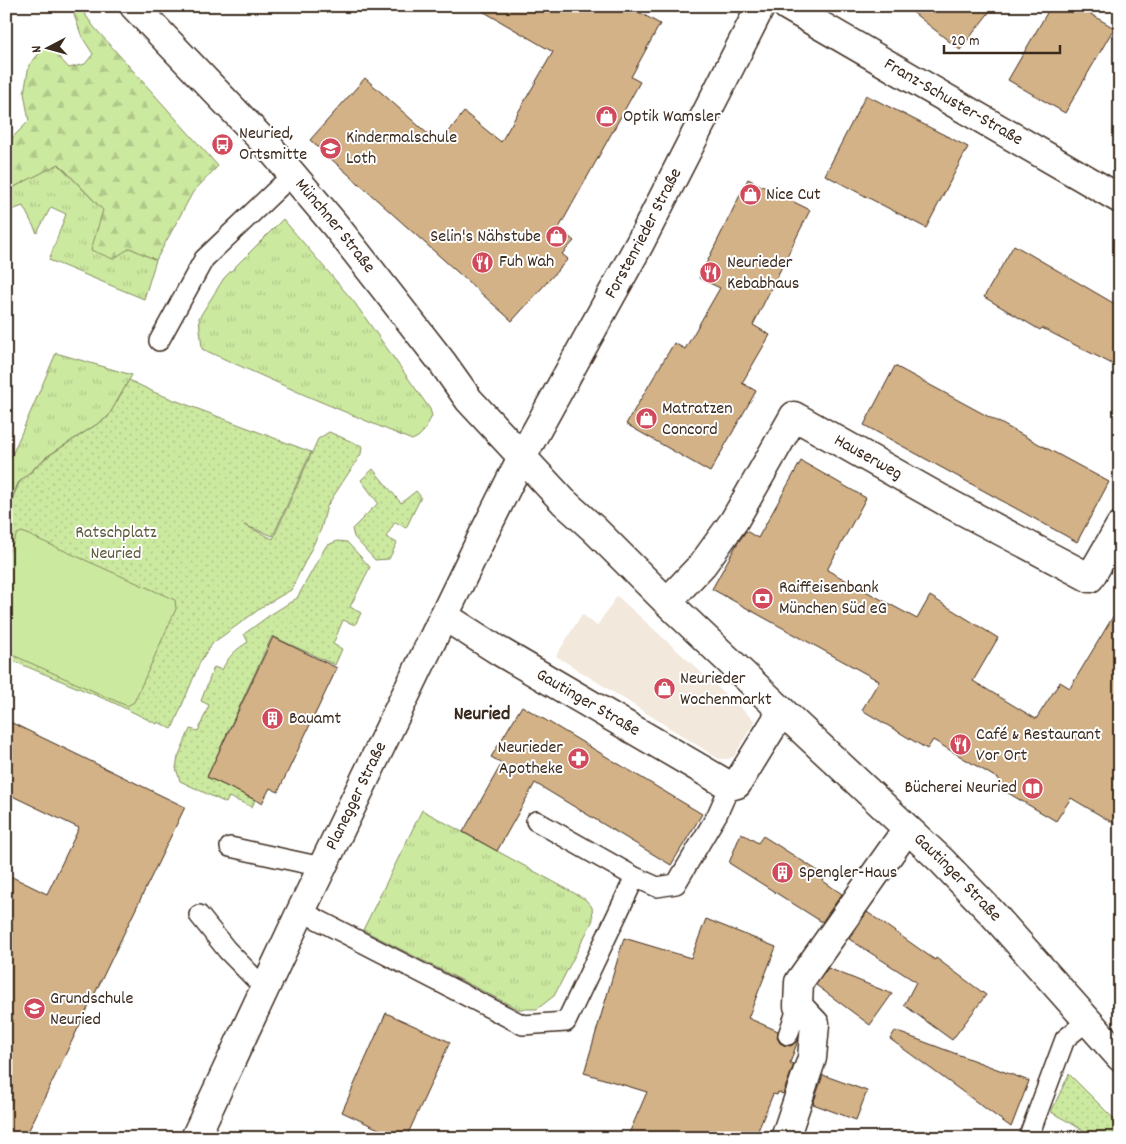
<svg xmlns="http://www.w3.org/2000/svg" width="1126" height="1144" font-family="Dekko,sans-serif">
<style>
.built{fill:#f2e8db}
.grass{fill:url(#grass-tufts);stroke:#848a5f}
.forest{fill:url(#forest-firs);stroke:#848a5f}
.park{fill:url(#park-dots);stroke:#848a5f}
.pitch{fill:#cce9a0;stroke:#848a5f}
.building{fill:#d4b287;stroke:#3b2a1e}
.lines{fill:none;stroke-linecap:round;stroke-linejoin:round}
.service-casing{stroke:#3b2a1e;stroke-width:22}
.minor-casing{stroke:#3b2a1e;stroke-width:31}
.secondary-casing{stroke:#3b2a1e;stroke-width:31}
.service{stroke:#fff;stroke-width:19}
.minor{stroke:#fff;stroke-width:28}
.secondary{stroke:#fff;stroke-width:28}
.labels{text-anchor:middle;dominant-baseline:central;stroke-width:4;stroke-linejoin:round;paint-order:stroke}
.street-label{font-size:18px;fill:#3b2a1e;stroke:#fff}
.poi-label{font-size:18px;fill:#3b2a1e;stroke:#fff;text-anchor:start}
.park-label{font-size:18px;fill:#5f5a3e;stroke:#fff}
.quarter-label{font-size:20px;font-weight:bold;fill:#3b2a1e;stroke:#fff}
</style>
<defs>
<pattern id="grass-tufts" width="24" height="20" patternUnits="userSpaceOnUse" patternTransform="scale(1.25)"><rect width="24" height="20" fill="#cce9a0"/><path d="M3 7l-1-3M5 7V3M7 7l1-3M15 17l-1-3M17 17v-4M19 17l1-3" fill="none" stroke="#b0c889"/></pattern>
<pattern id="forest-firs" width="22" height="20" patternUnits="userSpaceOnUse" patternTransform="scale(1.25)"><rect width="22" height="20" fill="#cce9a0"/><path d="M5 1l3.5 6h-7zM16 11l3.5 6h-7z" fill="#b0c889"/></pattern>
<pattern id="park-dots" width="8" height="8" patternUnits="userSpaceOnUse" patternTransform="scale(1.25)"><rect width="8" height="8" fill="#cce9a0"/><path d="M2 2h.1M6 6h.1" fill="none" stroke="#b0c889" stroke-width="1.8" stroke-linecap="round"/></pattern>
</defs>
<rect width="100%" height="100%" fill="#fff"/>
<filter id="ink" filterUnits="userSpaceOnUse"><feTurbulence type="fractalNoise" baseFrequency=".02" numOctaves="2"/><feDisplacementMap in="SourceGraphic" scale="10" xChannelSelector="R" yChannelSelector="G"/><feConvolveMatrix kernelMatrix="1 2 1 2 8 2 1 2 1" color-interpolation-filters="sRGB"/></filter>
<g filter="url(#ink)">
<!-- built -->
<path class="built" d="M 617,596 L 755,721 L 734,756 L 728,759 L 719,759 L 556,656 L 582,614 L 597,626 Z"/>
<!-- grass -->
<path class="grass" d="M 58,164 L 103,210 L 130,248 L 156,260 L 144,299 L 49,260 L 66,214 L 51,207 L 37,233 L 23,206 L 6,212 L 6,193 L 12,188 Z
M 283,219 L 354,302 L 430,409 L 432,416 L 424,431 L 418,437 L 412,440 L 307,396 L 202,349 L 199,318 L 224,278 Z
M 56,353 L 132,375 L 108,417 L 46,457 L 18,483 L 6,512 L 6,469 Z
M 422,810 L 585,899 L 592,907 L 593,920 L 554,996 L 537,1009 L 518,1009 L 363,930 Z"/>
<!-- forest -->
<path class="forest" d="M 76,6 L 79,6 L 94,27 L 218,166 L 193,192 L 156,260 L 130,248 L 113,259 L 91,250 L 103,210 L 59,164 L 12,188 L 6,175 L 6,144 L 29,121 L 24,93 L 29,65 L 44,48 L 56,54 L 69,68 L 85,64 L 93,54 L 82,37 L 74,15 Z"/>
<!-- park -->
<path class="park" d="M 129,380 L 156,393 L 311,452 L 273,536 L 244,525 L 273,539 L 318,439 L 329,432 L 362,446 L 361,454 L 327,506 L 321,529 L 291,590 L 265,605 L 213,643 L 201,660 L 172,729 L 158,722 L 157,724 L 112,702 L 6,658 L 6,514 L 19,483 L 47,457 L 108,417 Z
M 373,469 L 401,503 L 416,491 L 421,497 L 406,528 L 395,522 L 386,537 L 397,543 L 389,559 L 375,560 L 354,537 L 352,529 L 378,503 L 361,480 Z
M 337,541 L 347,542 L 370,567 L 350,607 L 361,613 L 355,625 L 343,620 L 333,644 L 342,649 L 335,665 L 272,636 L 207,777 L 255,800 L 252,807 L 229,797 L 226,803 L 180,781 L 176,768 L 178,757 L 190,729 L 198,731 L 209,705 L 201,701 L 214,667 L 222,670 C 228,657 235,650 248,642 L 244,634 L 270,615 L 297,598 L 326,546 Z
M 1069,1074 L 1118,1123 L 1112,1138 L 1097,1138 L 1051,1112 Z"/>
<!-- pitch -->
<path class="pitch" d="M 22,532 L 175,600 L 176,609 L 134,702 L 127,706 L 6,652 L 6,558 L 17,534 Z"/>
<!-- building -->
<path class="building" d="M 474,6 L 628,6 L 660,24 L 631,77 L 640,82 L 559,228 L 574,241 L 562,254 L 568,259 L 512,321 L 310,140 L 365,78 L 439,144 L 464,112 L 501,142 L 553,52 Z
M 905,6 L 994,6 L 960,50 Z
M 1051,6 L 1077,6 L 1114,28 L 1065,113 L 1008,80 Z
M 866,95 L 968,147 L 926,228 L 825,175 Z
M 748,179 L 810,210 L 753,325 L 770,335 L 742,383 L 756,391 L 710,472 L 626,424 L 674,343 L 685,349 L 720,288 L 699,278 Z
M 1014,245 L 1120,307 L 1120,368 L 1042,328 L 1040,330 L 984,297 Z
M 895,366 L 1109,482 L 1077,542 L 864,425 Z
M 801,461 L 866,498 L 827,570 L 917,619 L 930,596 L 998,638 L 973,681 L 1036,719 L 1060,682 L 1070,688 L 1120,605 L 1120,827 L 1071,798 L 1056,821 L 996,786 L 1000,780 L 933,740 L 927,749 L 862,710 L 879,681 L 712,589 L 737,544 L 746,531 L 758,538 Z
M 273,637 L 337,668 L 278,792 L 270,788 L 262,803 L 207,777 Z
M 522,706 L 702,814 L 671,865 L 535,783 L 497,851 L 463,832 L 502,763 L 491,757 Z
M 6,720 L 185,807 L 25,1138 L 6,1138 L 6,874 L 47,894 L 79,828 L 6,793 Z
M 741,833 L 758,843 L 763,836 L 826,876 L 823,881 L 842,894 L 822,922 L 729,863 Z
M 867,912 L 935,960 L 936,958 L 986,995 L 952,1040 L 904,1005 L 916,982 L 849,939 Z
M 706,919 L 776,947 L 748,1018 L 778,1031 L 777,1038 L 780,1043 L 784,1045 L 791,1046 L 798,1040 L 790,1063 L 794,1064 L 783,1094 L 778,1092 L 777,1095 L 773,1094 L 755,1138 L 627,1138 L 647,1092 L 584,1073 L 624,938 L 691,958 Z
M 828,968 L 892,994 L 870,1025 L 816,985 Z
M 386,1013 L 450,1042 L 406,1138 L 398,1138 L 342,1112 Z
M 895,1031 L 1029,1081 L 1011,1127 L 890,1039 Z
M 823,1075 L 867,1091 L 856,1120 L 813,1104 Z"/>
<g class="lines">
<defs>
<path id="service" d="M 159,341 L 204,259 L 292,175
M 230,847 L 322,867
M 635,877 L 657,887 L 676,884 L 717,815 L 730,786
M 301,911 L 523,1025 L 566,1022 L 635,877 L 536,821
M 199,915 L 227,950 L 266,990
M 788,1035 L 798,1006
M 1028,1138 L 1065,1039 L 1087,1021"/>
<g id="minor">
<path id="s1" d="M 134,6 L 270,148 L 335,225 L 442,362 L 469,400 L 564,502 L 594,529 L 667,602 L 782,711 L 942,861 L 992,913 L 1120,1057"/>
<path id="s2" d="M 787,6 L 1120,199"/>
<path id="s3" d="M 667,602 L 703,564 L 734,521 L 794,416 L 952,505 L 1090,578 L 1120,526"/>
<path id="s4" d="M 444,616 L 499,651 L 730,786 L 737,784 L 782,711"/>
<path d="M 785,1138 L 812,1058 L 815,1024 L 798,1006 L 799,982 L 907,829"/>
</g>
<g id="secondary">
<path id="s5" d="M 195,1138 L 301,911 L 485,531 L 522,457 L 640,243 L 761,6"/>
</g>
</defs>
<!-- service casing -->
<use href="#service" class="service-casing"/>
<!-- minor casing -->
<use href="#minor" class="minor-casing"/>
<!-- secondary casing -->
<use href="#secondary" class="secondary-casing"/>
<!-- service -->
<use href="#service" class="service"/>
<!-- minor -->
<use href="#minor" class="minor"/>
<!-- secondary -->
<use href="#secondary" class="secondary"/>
</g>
</g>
<!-- icons -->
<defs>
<symbol id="shop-disc" viewBox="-11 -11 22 22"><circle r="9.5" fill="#d1495b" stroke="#fff"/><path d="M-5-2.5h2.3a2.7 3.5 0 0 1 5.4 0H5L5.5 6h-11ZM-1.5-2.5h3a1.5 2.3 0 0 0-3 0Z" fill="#fff"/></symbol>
<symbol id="bus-disc" viewBox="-11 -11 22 22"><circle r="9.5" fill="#d1495b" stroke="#fff"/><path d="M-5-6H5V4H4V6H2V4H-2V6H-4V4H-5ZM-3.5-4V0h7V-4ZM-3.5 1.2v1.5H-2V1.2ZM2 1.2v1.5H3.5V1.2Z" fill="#fff"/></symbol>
<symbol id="school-disc" viewBox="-11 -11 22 22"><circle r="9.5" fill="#d1495b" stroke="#fff"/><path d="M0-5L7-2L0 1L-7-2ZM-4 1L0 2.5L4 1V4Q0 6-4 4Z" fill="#fff"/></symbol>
<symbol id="restaurant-disc" viewBox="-11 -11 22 22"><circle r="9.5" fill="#d1495b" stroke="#fff"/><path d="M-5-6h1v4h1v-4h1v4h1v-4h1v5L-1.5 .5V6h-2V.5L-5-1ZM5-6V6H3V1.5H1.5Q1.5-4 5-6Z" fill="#fff"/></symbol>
<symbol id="bank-disc" viewBox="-11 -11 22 22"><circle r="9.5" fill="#d1495b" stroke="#fff"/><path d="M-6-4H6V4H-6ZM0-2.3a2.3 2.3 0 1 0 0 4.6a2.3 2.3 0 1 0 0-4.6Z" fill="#fff"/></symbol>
<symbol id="building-disc" viewBox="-11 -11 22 22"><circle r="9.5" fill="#d1495b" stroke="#fff"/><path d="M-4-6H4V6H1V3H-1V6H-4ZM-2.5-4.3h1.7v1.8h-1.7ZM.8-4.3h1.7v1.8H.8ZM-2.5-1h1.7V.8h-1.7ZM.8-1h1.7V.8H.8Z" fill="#fff"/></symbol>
<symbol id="pharmacy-disc" viewBox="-11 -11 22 22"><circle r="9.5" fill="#d1495b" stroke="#fff"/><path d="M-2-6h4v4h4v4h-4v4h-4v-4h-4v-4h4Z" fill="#fff"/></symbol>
<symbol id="library-disc" viewBox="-11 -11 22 22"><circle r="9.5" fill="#d1495b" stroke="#fff"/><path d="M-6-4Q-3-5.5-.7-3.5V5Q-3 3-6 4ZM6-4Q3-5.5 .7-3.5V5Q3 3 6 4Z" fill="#fff"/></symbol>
</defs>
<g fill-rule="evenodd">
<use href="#shop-disc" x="594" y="104" width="25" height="25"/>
<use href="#bus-disc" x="210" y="132" width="25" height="25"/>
<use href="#school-disc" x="318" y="136" width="25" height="25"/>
<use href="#shop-disc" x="738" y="182" width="25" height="25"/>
<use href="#shop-disc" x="544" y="224" width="25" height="25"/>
<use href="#restaurant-disc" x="470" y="250" width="25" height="25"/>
<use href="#restaurant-disc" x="698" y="260" width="25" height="25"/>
<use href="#shop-disc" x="634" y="406" width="25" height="25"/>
<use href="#bank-disc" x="750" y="586" width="25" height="25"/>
<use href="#shop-disc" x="652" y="676" width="25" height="25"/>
<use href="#building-disc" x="260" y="706" width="25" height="25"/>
<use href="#restaurant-disc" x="948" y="732" width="25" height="25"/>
<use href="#pharmacy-disc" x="566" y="746" width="25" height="25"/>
<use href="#library-disc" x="1020" y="776" width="25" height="25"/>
<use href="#building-disc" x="770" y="860" width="25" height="25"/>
<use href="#school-disc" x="22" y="996" width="25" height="25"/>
</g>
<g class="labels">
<!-- street labels -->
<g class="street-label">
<text stroke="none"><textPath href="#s2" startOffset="192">Franz-Schuster-Straße</textPath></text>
<text stroke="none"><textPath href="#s1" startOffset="298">Münchner Straße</textPath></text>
<text stroke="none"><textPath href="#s5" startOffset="1010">Forstenrieder Straße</textPath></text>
<text stroke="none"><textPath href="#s3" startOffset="311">Hauserweg</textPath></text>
<text stroke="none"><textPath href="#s4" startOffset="168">Gautinger Straße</textPath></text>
<text stroke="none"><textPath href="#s5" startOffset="378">Planegger Straße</textPath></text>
<text stroke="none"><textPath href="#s1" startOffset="1201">Gautinger Straße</textPath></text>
</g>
<!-- poi labels -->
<g class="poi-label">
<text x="623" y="117">Optik Wamsler</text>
<text x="239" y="134">Neuried,<tspan x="239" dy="21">Ortsmitte</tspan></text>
<text x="346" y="138">Kindermalschule<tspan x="346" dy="21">Loth</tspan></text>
<text x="766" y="195">Nice Cut</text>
<text x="541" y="237" text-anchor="end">Selin's Nähstube</text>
<text x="499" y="262">Fuh Wah</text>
<text x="727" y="263">Neurieder<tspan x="727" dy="21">Kebabhaus</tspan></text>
<text x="662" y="409">Matratzen<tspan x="662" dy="21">Concord</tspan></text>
<text x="779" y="588">Raiffeisenbank<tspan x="779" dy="21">München Süd eG</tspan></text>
<text x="680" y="679">Neurieder<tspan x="680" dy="21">Wochenmarkt</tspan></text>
<text x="289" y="719">Bauamt</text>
<text x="976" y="735">Café &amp; Restaurant<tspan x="976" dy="21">Vor Ort</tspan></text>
<text x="563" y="748" text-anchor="end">Neurieder<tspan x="563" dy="21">Apotheke</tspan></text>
<text x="1017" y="788" text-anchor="end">Bücherei Neuried</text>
<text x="799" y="873">Spengler-Haus</text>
<text x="50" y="999">Grundschule<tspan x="50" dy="21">Neuried</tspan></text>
</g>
<!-- park labels -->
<g class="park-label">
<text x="116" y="533">Ratschplatz<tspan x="116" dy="21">Neuried</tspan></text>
</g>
<!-- quarter labels -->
<g class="quarter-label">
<text x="482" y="715">Neuried</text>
</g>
</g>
<!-- margin -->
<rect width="1126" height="1144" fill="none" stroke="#fff" stroke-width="25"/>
<rect x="12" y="12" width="1101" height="1119" fill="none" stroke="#3b2a1e" stroke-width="2" filter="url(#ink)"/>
<!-- north arrow -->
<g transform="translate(48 48) rotate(264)" stroke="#ffffff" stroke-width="4" paint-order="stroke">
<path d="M0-4L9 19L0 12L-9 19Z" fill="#3b2a1e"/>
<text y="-8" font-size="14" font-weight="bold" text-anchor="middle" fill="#3b2a1e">N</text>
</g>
<!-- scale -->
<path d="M944 45v8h116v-8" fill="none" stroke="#3b2a1e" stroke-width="2.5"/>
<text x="951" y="45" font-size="15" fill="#3b2a1e" stroke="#ffffff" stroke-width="4" paint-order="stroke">20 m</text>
</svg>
